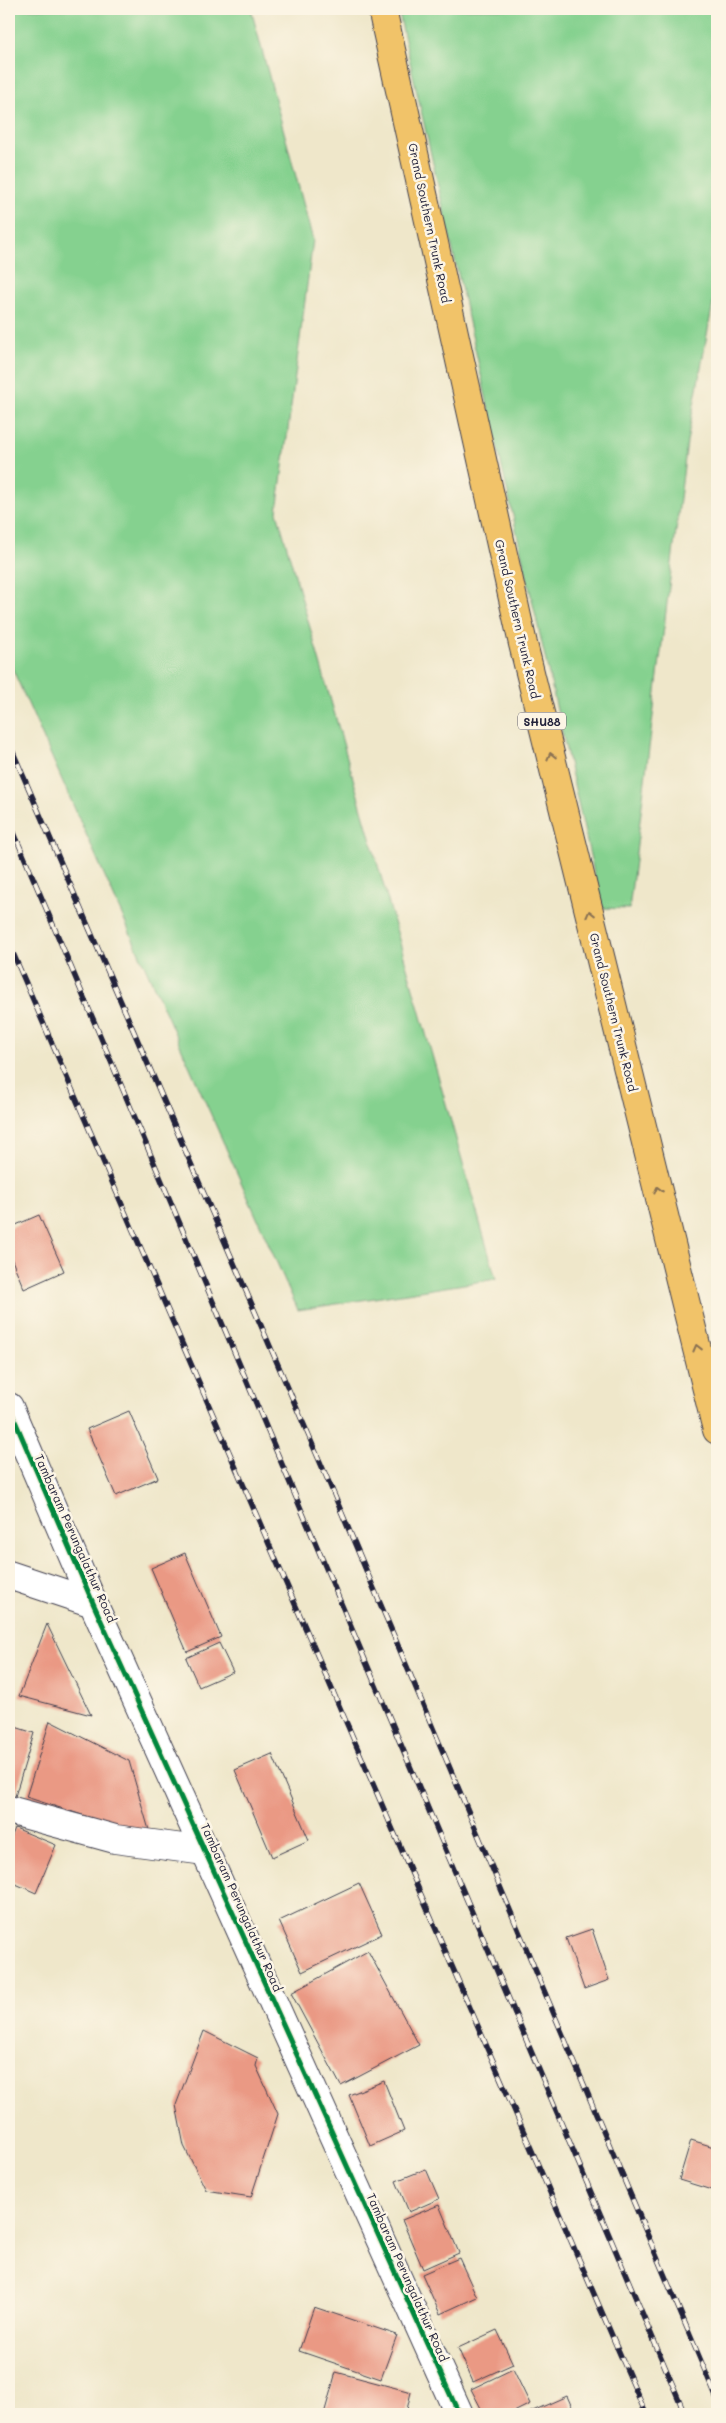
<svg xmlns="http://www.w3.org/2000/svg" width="726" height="2423" font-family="Mali,sans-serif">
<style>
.green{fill:#85d18f;stroke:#547a65}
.building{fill:#ea9984}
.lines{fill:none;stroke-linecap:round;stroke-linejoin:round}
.minor-casing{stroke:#414050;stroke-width:30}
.major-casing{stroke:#414050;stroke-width:30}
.minor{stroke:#fff;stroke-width:28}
.major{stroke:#f1c369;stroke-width:28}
.rail-casing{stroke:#22223b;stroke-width:5.5}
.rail{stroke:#fcf5e5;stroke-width:4;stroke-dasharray:11;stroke-linecap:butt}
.cycleway-casing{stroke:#fcf5e5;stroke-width:8}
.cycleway{stroke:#00873e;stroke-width:5}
.oneway{stroke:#8a7252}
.labels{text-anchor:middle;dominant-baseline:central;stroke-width:5;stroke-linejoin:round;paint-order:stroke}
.shield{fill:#fcf5e5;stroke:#63616e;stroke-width:1}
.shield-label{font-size:11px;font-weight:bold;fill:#22223b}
.street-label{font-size:12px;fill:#22223b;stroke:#fcf5e5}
</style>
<rect width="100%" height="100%" fill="#fcf5e5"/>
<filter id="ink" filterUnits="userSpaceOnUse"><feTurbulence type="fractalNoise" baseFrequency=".02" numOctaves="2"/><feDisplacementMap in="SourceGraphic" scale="10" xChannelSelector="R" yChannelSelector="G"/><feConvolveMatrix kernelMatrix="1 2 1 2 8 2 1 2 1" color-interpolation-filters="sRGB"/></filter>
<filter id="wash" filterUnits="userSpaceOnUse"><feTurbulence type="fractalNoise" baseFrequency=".0096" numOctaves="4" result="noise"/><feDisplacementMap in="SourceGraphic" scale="20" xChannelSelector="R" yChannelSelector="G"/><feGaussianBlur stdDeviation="1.12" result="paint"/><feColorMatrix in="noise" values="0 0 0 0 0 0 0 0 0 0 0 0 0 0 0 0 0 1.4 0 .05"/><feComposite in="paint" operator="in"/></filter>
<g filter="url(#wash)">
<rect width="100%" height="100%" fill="#efe7ca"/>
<!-- green -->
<path class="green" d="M 9,9 L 251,9 L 313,240 L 277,512 L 496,1279 L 298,1310 L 9,661 Z
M 398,9 L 717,9 L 717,281 L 687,442 L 629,909 L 602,908 Z"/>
<g id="blocks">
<!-- building -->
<path class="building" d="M 39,1215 L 64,1271 L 24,1289 L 9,1253 L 9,1228 Z
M 129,1411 L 158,1478 L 116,1496 L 87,1429 Z
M 185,1553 L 221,1637 L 187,1652 L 151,1568 Z
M 47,1624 L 91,1715 L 19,1696 Z
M 219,1643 L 233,1672 L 199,1687 L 186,1658 Z
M 50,1721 L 129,1761 L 151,1837 L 26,1797 Z
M 9,1725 L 34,1733 L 13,1803 L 9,1802 Z
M 272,1754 L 309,1840 L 272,1857 L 235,1770 Z
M 15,1828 L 56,1845 L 36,1893 L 9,1881 L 9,1843 Z
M 359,1883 L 382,1934 L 302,1972 L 279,1921 Z
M 592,1929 L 609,1980 L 584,1989 L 566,1938 Z
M 368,1951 L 419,2045 L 341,2086 L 291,1993 Z
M 204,2031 L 258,2058 L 256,2066 L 278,2114 L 251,2197 L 206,2190 L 184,2146 L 176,2105 Z
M 384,2081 L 404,2131 L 370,2146 L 349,2095 Z
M 691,2140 L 717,2148 L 717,2183 L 715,2191 L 679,2180 Z
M 426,2169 L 439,2199 L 409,2212 L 396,2181 Z
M 439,2205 L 459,2253 L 423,2269 L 402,2220 Z
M 459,2258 L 477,2297 L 440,2314 L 422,2274 Z
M 314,2307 L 397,2335 L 381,2379 L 299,2351 Z
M 497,2330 L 513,2364 L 473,2382 L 458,2348 Z
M 513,2369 L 530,2404 L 510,2414 L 484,2414 L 471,2389 Z
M 336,2372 L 411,2392 L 406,2414 L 324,2414 Z
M 567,2396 L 575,2414 L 526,2414 Z"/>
</g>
</g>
<g filter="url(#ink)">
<use href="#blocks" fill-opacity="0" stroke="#414050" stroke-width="1"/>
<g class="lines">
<defs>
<path id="minor" d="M 9,1407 L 93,1603 L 459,2414
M 9,1575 L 93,1603
M 9,1810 L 115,1839 L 205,1851"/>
<path id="major" d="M 382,9 L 523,644 L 717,1430"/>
</defs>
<!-- minor casing -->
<use href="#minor" class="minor-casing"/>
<!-- major casing -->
<use href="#major" class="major-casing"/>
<!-- minor -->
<use href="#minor" class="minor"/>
<!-- major -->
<use href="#major" class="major"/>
<defs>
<path id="rail" d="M 9,743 L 330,1485 L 717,2399
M 9,821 L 685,2414
M 9,944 L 646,2414"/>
</defs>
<!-- rail casing -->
<use href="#rail" class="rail-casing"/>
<!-- rail -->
<use href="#rail" class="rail"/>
<defs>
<path id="cycleway" d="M 9,1407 L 93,1603 L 459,2414"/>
</defs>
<!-- cycleway casing -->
<use href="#cycleway" class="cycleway-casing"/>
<!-- cycleway -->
<use href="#cycleway" class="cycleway"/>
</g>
<!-- one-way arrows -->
<defs><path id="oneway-chevron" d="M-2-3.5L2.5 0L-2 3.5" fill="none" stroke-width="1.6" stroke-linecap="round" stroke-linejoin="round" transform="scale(1.25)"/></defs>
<g class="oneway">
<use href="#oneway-chevron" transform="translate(551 756) rotate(-104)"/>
<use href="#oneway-chevron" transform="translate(590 914) rotate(-104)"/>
<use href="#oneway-chevron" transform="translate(658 1190) rotate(-104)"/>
<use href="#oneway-chevron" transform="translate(697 1348) rotate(-104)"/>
</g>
</g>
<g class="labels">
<!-- shield labels -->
<rect class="shield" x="518" y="712.5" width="48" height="17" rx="4"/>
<g class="shield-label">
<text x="542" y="721">SHU88</text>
</g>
<!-- street labels -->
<g class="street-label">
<text transform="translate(430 223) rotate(78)">Grand Southern Trunk Road</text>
<text transform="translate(518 619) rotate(77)">Grand Southern Trunk Road</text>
<text transform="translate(614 1012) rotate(76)">Grand Southern Trunk Road</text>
<text transform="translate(76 1538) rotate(66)">Tambaram Perungalathur Road</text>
<text transform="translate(242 1907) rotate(66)">Tambaram Perungalathur Road</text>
<text transform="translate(408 2277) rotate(66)">Tambaram Perungalathur Road</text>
</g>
</g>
<!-- margin -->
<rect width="726" height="2423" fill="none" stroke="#fcf5e5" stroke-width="30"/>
</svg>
